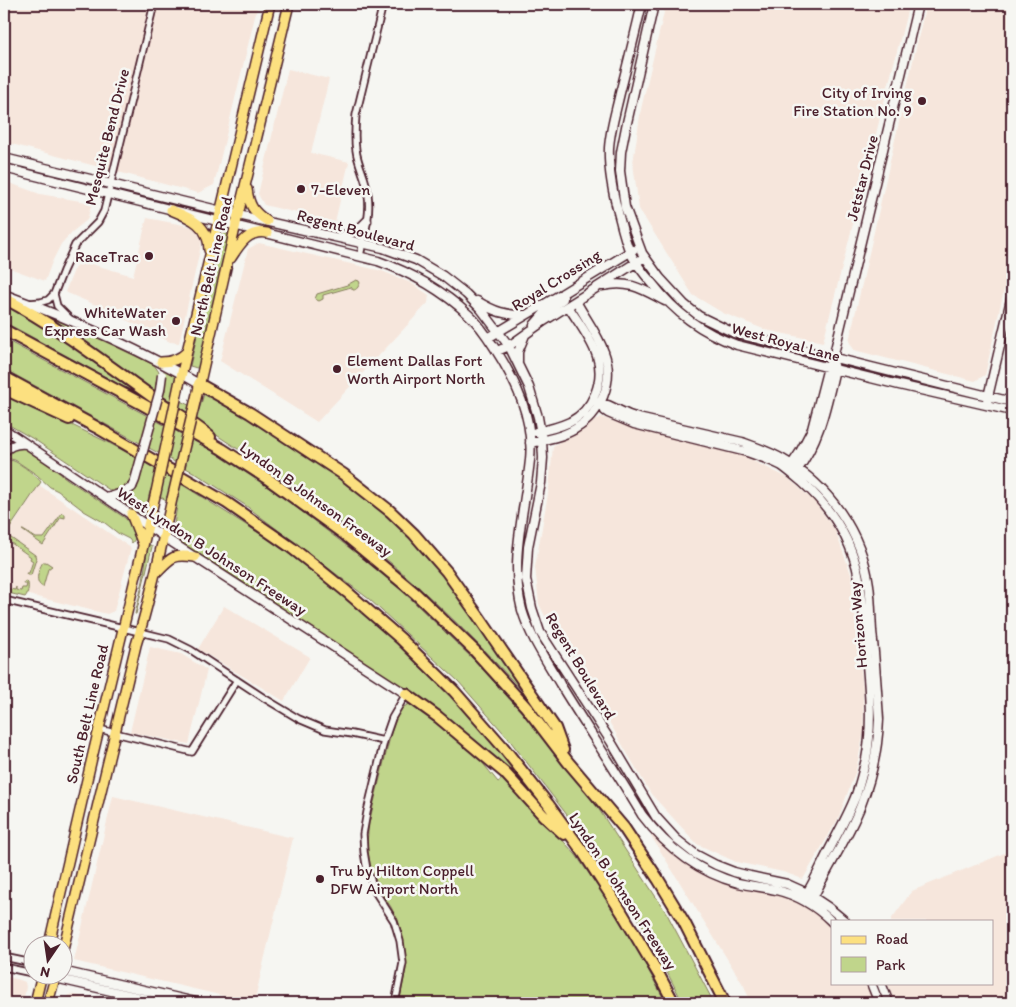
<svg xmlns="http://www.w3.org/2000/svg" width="1016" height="1007" font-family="Itim,sans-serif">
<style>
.built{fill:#f6e6dc}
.green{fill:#c0d58b;stroke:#857a5b}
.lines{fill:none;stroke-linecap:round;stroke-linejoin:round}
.street-casing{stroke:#4a1f2b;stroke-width:9}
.secondary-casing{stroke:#4a1f2b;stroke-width:11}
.primary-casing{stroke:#4a1f2b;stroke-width:12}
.highway-casing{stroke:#4a1f2b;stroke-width:14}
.street{stroke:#f6f6f2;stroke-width:5.5}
.secondary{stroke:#f6f6f2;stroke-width:8}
.primary{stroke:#fce080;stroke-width:9}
.highway{stroke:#fce080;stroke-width:10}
.secondary-bridge-casing{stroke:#4a1f2b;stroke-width:11;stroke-linecap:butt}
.primary-bridge-casing{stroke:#4a1f2b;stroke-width:12;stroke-linecap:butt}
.secondary-bridge{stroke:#f6f6f2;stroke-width:8}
.primary-bridge{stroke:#fce080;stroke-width:9}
.poi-dot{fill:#4a1f2b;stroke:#f6f6f2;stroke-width:2}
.labels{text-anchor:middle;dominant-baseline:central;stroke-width:5;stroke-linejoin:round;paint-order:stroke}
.poi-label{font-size:16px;fill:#4a1f2b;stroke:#f6f6f2;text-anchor:end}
.street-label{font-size:16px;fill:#4a1f2b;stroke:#f6f6f2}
</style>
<rect width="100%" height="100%" fill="#f6f6f2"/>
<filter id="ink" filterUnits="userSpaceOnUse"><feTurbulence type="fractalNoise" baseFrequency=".02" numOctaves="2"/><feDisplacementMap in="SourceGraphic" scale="10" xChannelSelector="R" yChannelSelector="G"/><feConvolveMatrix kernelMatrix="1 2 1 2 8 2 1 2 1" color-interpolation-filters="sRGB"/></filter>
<g filter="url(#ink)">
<!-- built -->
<path class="built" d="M 4,4 L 258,4 L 214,185 L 198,193 L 4,142 Z
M 666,4 L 909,4 L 823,342 L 766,330 L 723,313 L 693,295 L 639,209 L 633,163 L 641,109 Z
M 926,4 L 1012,4 L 1012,254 L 985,375 L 975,381 L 854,350 L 849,341 Z
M 288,69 L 329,79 L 311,153 L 349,162 L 335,222 L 264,205 L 258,194 Z
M 4,181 L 40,194 L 92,203 L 87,220 L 72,232 L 61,244 L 52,262 L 45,281 L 4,266 Z
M 147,218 L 194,227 L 201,235 L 202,241 L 179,343 L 170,342 L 98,306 L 65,292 L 74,270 L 81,261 L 133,276 Z
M 259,243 L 382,271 L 411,283 L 429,295 L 428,303 L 317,422 L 220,361 L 248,249 Z
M 601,417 L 636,429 L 743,456 L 788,478 L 815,502 L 835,530 L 851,574 L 863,689 L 864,731 L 856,770 L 838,819 L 803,879 L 783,872 L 736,862 L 697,844 L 651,794 L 601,708 L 551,628 L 539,604 L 535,567 L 549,488 L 553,446 Z
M 39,485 L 131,548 L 114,611 L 107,614 L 4,589 L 4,518 L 14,524 Z
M 224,606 L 310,657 L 284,701 L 198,649 Z
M 150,647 L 181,654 L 207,670 L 189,744 L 130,732 Z
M 113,796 L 293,838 L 254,1003 L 74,961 Z
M 652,827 L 710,873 L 783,892 L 832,922 L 832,983 L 871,983 L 879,1003 L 751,1003 L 744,986 L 651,836 Z
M 1012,850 L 1012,1003 L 895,1003 L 887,983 L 992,983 L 992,921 L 890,921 L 912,891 Z
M 4,976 L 20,980 L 25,982 L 26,987 L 23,1003 L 4,1003 Z
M 71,994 L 112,1003 L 62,1003 L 63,1000 Z"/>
<!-- green -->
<path class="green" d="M 223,233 L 228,234 L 228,237 C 218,281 210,325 200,369 L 190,366 L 220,236 Z
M 356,280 L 359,281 L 360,283 C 358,287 357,290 353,290 L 351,287 L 323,295 L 323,299 L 319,301 L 315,299 L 317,294 L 347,285 Z
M 4,303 L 36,320 L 152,402 L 4,322 Z
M 51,318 L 102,340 L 154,365 L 159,372 L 164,372 L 164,368 L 173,372 L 173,375 L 176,375 L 177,377 L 172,397 L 199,410 L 205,391 L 320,462 L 395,520 L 441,570 L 535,706 C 474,636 407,572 333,517 C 295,488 256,460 215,434 C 200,424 185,415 170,406 C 129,379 89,350 48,322 Z
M 4,339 L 211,450 L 280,495 L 389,578 L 475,661 L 527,718 L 598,808 L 667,914 L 714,1003 L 683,1003 L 643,926 L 577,828 L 508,738 L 458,681 L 369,599 L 245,505 L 195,473 L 4,369 Z
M 4,392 L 111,444 L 156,468 L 273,542 L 336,590 L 386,631 L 446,691 L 498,748 L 542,806 L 541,807 L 505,769 L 453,723 L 416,696 L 326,638 L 172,537 L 177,506 L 150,491 L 145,514 L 142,515 L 123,502 L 127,498 L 125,493 L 114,493 L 35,440 L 4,422 Z
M 20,446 L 25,448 L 44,461 L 67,479 L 125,518 L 134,528 L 132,530 L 135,539 L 132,543 L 129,539 L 119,534 L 105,523 L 84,511 L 58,491 L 50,487 L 37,475 L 15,460 L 6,458 L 12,451 L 15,449 L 15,447 Z
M 5,459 C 8,460 11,460 14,461 C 21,464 37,476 41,482 L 10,528 L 4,523 L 4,461 Z
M 62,513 L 65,515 L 65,518 L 61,517 L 43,545 L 22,530 L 23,530 L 36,538 L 44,538 Z
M 4,533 L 35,555 L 36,559 L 31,575 L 27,575 L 26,573 L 29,573 L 33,561 L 30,559 L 31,557 L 4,538 Z
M 148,544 L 152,546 L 152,547 L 136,614 L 135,614 L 143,581 Z
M 43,562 L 46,562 L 52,566 L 48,569 L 43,587 C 34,583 38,570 43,562 Z
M 26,581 L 28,583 C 29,587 28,594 25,597 L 4,592 L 4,588 L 15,590 L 16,587 L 16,590 L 21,591 L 22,588 L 26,588 L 27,584 L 23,584 L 24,582 Z
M 409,704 C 426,706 468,747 481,761 C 487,768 492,775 498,782 L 505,777 L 576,855 L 605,897 L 638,951 L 666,1003 L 399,1003 L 406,969 L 404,944 L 399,924 L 391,907 L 379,890 L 372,872 L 369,858 L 367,843 L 369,823 L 391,733 L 398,714 L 402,708 Z"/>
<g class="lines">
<defs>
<path id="street" d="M 360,256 C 364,236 371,216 368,195 C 367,179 358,166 356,150 C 354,138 355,127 356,115 L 383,4
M 54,294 L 57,306 L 70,319
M 29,303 L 41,302 L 48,300 L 54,294 L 63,271 L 75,245 L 98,222 L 104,211 L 154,4
M 4,600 L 140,632 L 169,639 L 191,650 L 264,698 L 299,719 L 325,730 L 352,734 L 384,741
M 99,729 L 192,752 L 237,680
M 4,957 L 32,963
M 4,967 L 32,973
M 395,1003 L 403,963 L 400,941 L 394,921 L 376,893 L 367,870 L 364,852 L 363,834 L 367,812 L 384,741 L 392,718 L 406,694"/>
<path id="secondary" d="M 642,4 C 635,33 628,63 620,93 C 616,111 610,130 609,148 C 608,172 613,194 619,216 C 622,228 625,241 630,252 C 636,264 644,274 652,283 C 675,313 701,332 737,345 L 899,385 L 1012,411
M 654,4 L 626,127 L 621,152 L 620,171 L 625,207 L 642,253 L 660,278 L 684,304 L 699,316 L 734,333 L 1012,402
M 4,158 L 238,215 L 383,248 L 416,260 L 443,276 L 466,294 L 481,309 L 509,346 L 529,387 L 538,417 L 542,440 L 543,458 L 541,483 L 528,547 L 526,579 L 532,608 L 540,632 L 610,740 L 656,817 L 676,839 L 695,854 L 716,865 L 734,872 L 750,876 L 787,884 L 807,893 L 828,907 L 845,921
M 4,168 L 378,261 C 412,273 442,290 469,315 C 479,324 487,336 494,347 C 516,381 534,419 530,460 C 525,510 509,560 522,610 C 530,637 546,660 560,684 C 587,728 616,771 642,815 C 667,848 698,872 738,883 C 751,886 763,887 776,890 C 797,895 817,907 832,922
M 340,237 L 358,230 L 367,221
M 603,286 C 629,280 642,289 665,301
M 6,295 C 73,320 138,348 199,384
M 477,301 C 495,312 505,315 525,315
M 534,325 L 547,310 L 563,299 L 563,293
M 488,338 L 563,293 L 633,250
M 497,351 L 509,346 L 544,321 L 640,260
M 518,362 L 518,352 L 525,335
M 592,400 L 603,405 L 608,405 L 629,415 L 638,418 L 742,442 C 756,447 771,452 784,460 C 829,486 862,533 869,585 C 871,600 871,616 872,631 C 875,660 877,690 879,719 C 878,748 872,777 861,805 C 848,838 827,868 812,900
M 987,401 L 1012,295
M 603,405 L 605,411 L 608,413 L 634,424 L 747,452 C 758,456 771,460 782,466 C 789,471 796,477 802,482 C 831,508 852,540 859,578 C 864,602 864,629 866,653 C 869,689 873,724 866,759 C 863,771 860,783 856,795 C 848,816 836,836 826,856 C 819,870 813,884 805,896
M 4,429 L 170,541 L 406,694
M 536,432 C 547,430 559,427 570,422 C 593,410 605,381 597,356 C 591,338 578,322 568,306
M 530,443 C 545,440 562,437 575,429 C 601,414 615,381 604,352 C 598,334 585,318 576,301
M 4,452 C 10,445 17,443 26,444
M 790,467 L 800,452 L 812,429 L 828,367 L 833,358 L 918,4
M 796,472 C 820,440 826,407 835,369 L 834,365
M 107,498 L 125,492 L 132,487
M 62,971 L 200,1003
M 42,975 L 163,1003
M 871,983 L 879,1003
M 881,983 L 889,1003"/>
<path id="primary" d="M 247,189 C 249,205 253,212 267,221
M 171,210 C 191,218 209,225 209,250
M 231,258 C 240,244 248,230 267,233
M 161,362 C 171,362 179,360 187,352
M 179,385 L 270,4
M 198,391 L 238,215 L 289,4
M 131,514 L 143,544
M 157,572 C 172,556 174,554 195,557
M 49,944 L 92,758 L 156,492
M 62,954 L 136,645 C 151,597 161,548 172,499
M 35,1003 L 42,974
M 48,1003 L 56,974"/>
<path id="highway" d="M 4,298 C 57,326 105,363 154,398 C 172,411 193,422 210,437
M 4,330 L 142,404 L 222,449 L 268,479 L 344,534 L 415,593 L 475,651 L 526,707 L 568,762 L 624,828 L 658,879 L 684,922 L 725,1003
M 4,377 L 96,427 L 227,503 L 292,548 L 320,570 L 347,592 L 401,639 L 454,691 L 503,747 L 548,804 L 583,852 L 621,911 L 659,975 L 674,1003
M 199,384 L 250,413 L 343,474 L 390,511 L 414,534 L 447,572 L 479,617 L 555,728 L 563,750
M 4,389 L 69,419
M 406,694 L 438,717 L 505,773 L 543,815 L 564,834"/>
</defs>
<!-- street casing -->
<use href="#street" class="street-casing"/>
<!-- secondary casing -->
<use href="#secondary" class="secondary-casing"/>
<!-- primary casing -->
<use href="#primary" class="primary-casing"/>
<!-- highway casing -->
<use href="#highway" class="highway-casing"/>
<!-- street -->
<use href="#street" class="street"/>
<!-- secondary -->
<use href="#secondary" class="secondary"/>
<!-- primary -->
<use href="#primary" class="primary"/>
<!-- highway -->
<use href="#highway" class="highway"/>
<defs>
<path id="secondary-bridge" d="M 132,487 L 135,480 L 160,390 L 162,375"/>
<path id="primary-bridge" d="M 156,492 L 179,385
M 172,499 L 197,394"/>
</defs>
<!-- secondary-bridge casing -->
<use href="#secondary-bridge" class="secondary-bridge-casing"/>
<!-- primary-bridge casing -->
<use href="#primary-bridge" class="primary-bridge-casing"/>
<!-- secondary-bridge -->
<use href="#secondary-bridge" class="secondary-bridge"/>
<!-- primary-bridge -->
<use href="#primary-bridge" class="primary-bridge"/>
</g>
</g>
<!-- markers -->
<g class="poi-dot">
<circle cx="922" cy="101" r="5"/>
<circle cx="301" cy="189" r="5"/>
<circle cx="149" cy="256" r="5"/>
<circle cx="176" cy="321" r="5"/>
<circle cx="337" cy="369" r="5"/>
<circle cx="320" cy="879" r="5"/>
</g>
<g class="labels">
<!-- poi labels -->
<g class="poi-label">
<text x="912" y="92">City of Irving<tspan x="912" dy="18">Fire Station No. 9</tspan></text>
<text x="311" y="189" text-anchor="start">7-Eleven</text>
<text x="139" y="256">RaceTrac</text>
<text x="166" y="312">WhiteWater<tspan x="166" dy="18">Express Car Wash</tspan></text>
<text x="347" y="360" text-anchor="start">Element Dallas Fort<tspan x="347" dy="18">Worth Airport North</tspan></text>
<text x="330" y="870" text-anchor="start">Tru by Hilton Coppell<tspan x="330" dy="18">DFW Airport North</tspan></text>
</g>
<!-- street labels -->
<g class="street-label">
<text transform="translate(107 137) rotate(-76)">Mesquite Bend Drive</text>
<text transform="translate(862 178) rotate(-76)">Jetstar Drive</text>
<text transform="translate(356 230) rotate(15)">Regent Boulevard</text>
<text transform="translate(211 266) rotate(-77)">North Belt Line Road</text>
<text transform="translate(556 280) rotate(-32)">Royal Crossing</text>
<text transform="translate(786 342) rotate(15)">West Royal Lane</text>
<text transform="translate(316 499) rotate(36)">Lyndon B Johnson Freeway</text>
<text transform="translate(212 551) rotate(33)">West Lyndon B Johnson Freeway</text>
<text transform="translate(858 625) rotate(-95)">Horizon Way</text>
<text transform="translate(581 666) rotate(59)">Regent Boulevard</text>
<text transform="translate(87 714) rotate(-77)">South Belt Line Road</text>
<text transform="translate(623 891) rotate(57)">Lyndon B Johnson Freeway</text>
</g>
</g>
<!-- margin -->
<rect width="1016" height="1007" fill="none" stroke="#f6f6f2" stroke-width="20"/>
<rect x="10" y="10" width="996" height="987" fill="none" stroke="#4a1f2b" stroke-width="2" filter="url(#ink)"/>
<!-- legend -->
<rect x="831" y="920" width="162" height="65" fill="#f6f6f2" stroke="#b1a0a2"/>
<rect x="841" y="936" width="25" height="8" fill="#fce080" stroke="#b1a0a2"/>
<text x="876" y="944" font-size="15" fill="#4a1f2b">Road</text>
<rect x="841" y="957" width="25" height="15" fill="#c0d58b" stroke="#b1a0a2"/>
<text x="876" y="970" font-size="15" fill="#4a1f2b">Park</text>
<!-- north arrow -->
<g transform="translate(48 960) rotate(193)"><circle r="24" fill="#f6f6f2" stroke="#b1a0a2"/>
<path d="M0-4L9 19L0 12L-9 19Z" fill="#4a1f2b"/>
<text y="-8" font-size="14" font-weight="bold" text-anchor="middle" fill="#4a1f2b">N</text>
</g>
</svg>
